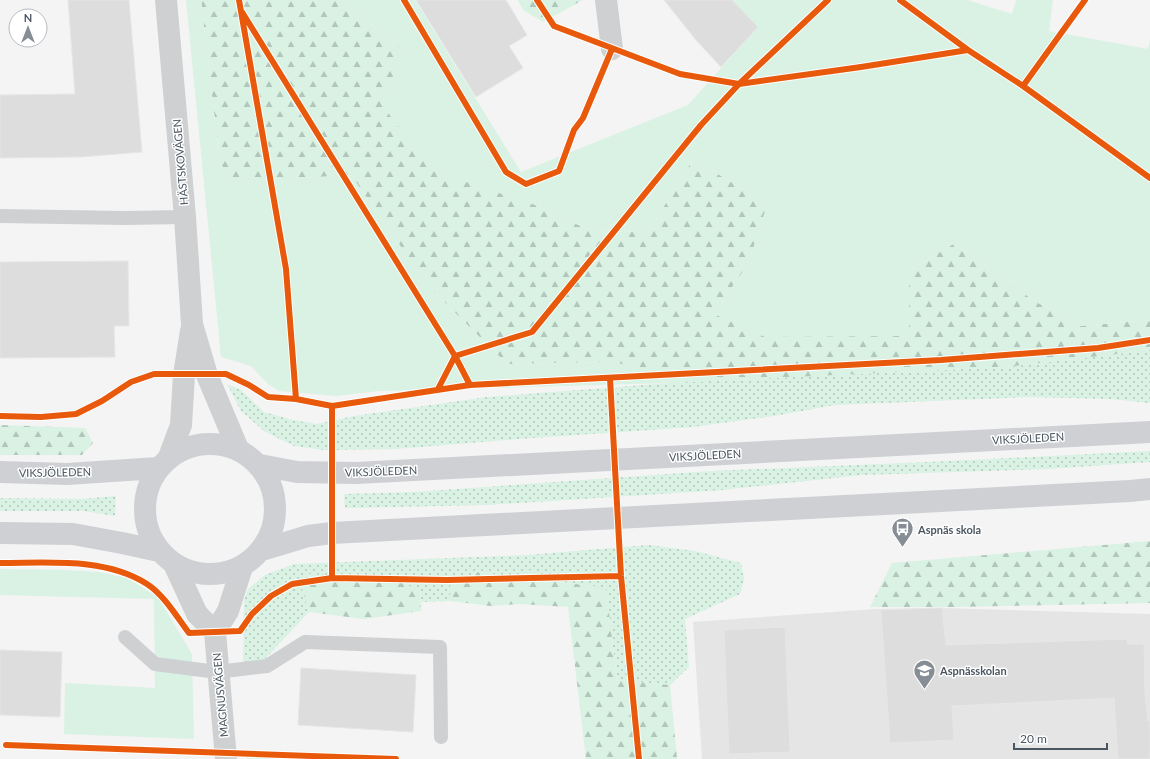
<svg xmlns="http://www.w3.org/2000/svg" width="1150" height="759" font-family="Lato,sans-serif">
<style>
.education{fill:#e6e5e6}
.grass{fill:url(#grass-dots)}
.forest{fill:url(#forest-firs)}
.park{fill:#d9f2e3}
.building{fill:#ddddde;stroke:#e5e6e7}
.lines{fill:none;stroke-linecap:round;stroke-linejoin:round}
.lane{stroke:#ced0d2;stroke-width:14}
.street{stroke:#ced0d2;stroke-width:22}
.secondary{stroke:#ced0d4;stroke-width:22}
.cycleway-casing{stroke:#fff;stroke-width:8}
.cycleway{stroke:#e8590c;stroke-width:6}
.labels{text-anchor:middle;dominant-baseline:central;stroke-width:3;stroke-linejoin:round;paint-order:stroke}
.street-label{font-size:11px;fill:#4a5661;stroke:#fff}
.poi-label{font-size:11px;font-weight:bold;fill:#4a5661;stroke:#fff;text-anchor:start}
</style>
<defs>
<pattern id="grass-dots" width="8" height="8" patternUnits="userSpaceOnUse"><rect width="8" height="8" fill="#d9f2e3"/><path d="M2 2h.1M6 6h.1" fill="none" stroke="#b2c7bb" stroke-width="1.8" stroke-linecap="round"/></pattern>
<pattern id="forest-firs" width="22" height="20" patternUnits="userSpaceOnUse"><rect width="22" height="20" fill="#d9f2e3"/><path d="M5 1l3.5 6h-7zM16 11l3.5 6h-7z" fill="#b2c7bb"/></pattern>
</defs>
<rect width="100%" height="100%" fill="#f4f4f4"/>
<!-- education -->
<path class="education" d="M 942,608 L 1150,614 L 1150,759 L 702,759 L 693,622 L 875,609 Z"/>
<!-- grass -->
<path class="grass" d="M 1150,350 L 1150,403 L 1110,399 L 1027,397 L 835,405 L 774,416 L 693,427 L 519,439 L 396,449 L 324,450 L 294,446 L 264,431 L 241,411 L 227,384 L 241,390 L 264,412 L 293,420 L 317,424 L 354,416 L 487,397 L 669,383 L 1005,367 Z
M 1150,451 L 1150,462 L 1048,469 L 862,475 L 722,490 L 487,505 L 345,508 L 344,494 L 414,492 L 711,471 L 928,462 Z
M 116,496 L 115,516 L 83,511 L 0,511 L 0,498 L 82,499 Z
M 649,545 L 695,551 L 741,563 L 744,579 L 740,594 L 685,619 L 689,667 L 670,685 L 617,680 L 606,588 L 539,579 L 534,569 L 517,578 L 478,572 L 450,586 L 450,601 L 421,602 L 420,590 L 302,588 L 309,612 L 262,662 L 243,663 L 244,600 L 248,589 L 265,575 L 294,564 L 527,555 Z"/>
<!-- forest -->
<path class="forest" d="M 201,0 L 342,0 L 403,50 L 382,105 L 538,206 L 589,230 L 648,232 L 693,159 L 736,185 L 767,208 L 748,264 L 714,314 L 909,271 L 955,243 L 1033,300 L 1079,326 L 1150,320 L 1150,350 L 1005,367 L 669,383 L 616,362 L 507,364 L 428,286 L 351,175 L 237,182 L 220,164 Z
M 518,0 L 583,0 L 543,22 L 523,10 Z
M 0,425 L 85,428 L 93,443 L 82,455 L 0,455 Z
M 1150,541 L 1150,603 L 952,607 L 870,607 L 892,563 Z
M 534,568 L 539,579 L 606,588 L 617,680 L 670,685 L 677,759 L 586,759 L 568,607 L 520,604 L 491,606 L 450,601 L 450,586 L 478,572 L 517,578 Z
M 308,574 L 388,578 L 420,590 L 421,611 L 364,619 L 309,612 L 302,588 Z"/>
<!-- park -->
<path class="park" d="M 186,0 L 201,0 L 220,164 L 237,182 L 351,175 L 428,286 L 507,364 L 616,362 L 669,383 L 379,391 L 336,396 L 279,391 L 268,384 L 251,366 L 221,357 Z
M 342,0 L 415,0 L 521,172 L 688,105 L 758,27 L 732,0 L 967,0 L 1012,14 L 1016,0 L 1053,0 L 1049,31 L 1148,49 L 1150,40 L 1150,320 L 1079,326 L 1033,300 L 955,243 L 909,271 L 909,336 L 765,337 L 714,314 L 748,264 L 766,208 L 736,185 L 693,159 L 648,232 L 589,230 L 538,206 L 433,171 L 382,105 L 403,50 Z
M 0,569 L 67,570 L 99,572 L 127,578 L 158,597 L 192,654 L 194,739 L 64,734 L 65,683 L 155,688 L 154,599 L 0,595 Z
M 246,753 L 396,759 L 247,759 Z"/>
<!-- building -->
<path class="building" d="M 68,0 L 129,0 L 142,152 L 80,157 L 0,158 L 0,95 L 75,94 Z
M 416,0 L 506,0 L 527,35 L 509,46 L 523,68 L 476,97 Z
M 664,0 L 732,0 L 758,27 L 721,67 L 696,40 Z
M 128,261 L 129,326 L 114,326 L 115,357 L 0,358 L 0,262 Z
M 942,608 L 946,645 L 1128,639 L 1127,644 L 1144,644 L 1145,696 L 1148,721 L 1150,720 L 1150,759 L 1118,759 L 1114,698 L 952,706 L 954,740 L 890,743 L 881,610 Z
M 785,627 L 790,752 L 729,754 L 724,630 Z
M 0,650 L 62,652 L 60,717 L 0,715 Z
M 301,668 L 416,675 L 413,732 L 298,725 Z"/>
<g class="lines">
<!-- lane -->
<path class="lane" d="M 0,216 L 125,218 L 185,217
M 125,637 L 155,664 L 217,672 L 267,666 L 305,642 L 440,647 L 441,737"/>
<!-- street -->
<path class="street" d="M 166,0 L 185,217 L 192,324 L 207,375 L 238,449
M 606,0 L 612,49
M 169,457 L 181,425 L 184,375 L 191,331
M 174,564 L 197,614 L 215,632
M 226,759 L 215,632 L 228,611 L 242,567"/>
<!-- secondary -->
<path class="secondary" d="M145 509a65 65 0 1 1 130 0a65 65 0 1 1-130 0Z
M 260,465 L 297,472 L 356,473 L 1150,432
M 0,472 L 67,474 L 158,468
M 0,533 L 73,534 L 122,543 L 159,551
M 262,550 L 308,536 L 332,533 L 1130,491 L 1150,489"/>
<defs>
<path id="cycleway" d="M 239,0 L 286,269 L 296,399
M 404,0 L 506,172 L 526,184 L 559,171 L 574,130 L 583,118 L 612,49
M 537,0 L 554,26 L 680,74 L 739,84 L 861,67 L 968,50
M 900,0 L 968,50 L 1023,86 L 1150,178
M 242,12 L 455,356 L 470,385
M 1023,86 L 1085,0
M 610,378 L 621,576 L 639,759
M 438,389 L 455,356 L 532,332 L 701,125 L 739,84 L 828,0
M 332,406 L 332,578
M 0,416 L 41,417 L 76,414 L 102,401 L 131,382 L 154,374 L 226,374 L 249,385 L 268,397 L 296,399 L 332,406 L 470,385 L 941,360 L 1098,348 L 1150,340
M 0,563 C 48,563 105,557 147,584 C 164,595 177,617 189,633 L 240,631 L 252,614 L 271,596 L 292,584 L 332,578 L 447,580 L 621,576
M 6,745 L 396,759"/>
</defs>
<!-- cycleway casing -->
<use href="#cycleway" class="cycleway-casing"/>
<!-- cycleway -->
<use href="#cycleway" class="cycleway"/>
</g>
<!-- icons -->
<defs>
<symbol id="bus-pin" viewBox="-11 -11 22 30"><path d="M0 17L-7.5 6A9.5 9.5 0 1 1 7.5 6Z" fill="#868d94" stroke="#fff"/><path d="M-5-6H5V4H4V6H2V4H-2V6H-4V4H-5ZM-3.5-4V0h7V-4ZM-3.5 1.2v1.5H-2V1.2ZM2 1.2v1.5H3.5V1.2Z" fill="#fff"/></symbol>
<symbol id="school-pin" viewBox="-11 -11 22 30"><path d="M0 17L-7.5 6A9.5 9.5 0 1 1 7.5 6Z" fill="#868d94" stroke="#fff"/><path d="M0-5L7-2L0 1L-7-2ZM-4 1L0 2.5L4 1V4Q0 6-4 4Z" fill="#fff"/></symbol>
</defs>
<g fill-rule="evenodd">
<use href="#bus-pin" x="890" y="516" width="25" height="34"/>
<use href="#school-pin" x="912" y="658" width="25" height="34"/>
</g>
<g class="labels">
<!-- street labels -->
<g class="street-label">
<text transform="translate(180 162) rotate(-95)">HÄSTSKOVÄGEN</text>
<text transform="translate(1028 438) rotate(-3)">VIKSJÖLEDEN</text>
<text transform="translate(705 455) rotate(-3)">VIKSJÖLEDEN</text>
<text transform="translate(381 471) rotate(-2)">VIKSJÖLEDEN</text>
<text transform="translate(55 472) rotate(-1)">VIKSJÖLEDEN</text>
<text transform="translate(220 695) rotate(-95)">MAGNUSVÄGEN</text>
</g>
<!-- poi labels -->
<g class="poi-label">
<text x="918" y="529">Aspnäs skola</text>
<text x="940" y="670">Aspnässkolan</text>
</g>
</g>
<!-- north arrow -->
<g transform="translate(28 28)"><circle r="19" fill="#ffffff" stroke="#b7bbc0"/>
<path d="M0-3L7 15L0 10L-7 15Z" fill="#868d94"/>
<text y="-6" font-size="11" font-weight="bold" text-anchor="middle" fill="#4a5661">N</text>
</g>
<!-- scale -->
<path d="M1014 743v6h93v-6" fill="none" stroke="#4a5661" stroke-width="2"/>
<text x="1020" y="743" font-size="12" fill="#4a5661" stroke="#ffffff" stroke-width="3" paint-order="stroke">20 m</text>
</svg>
